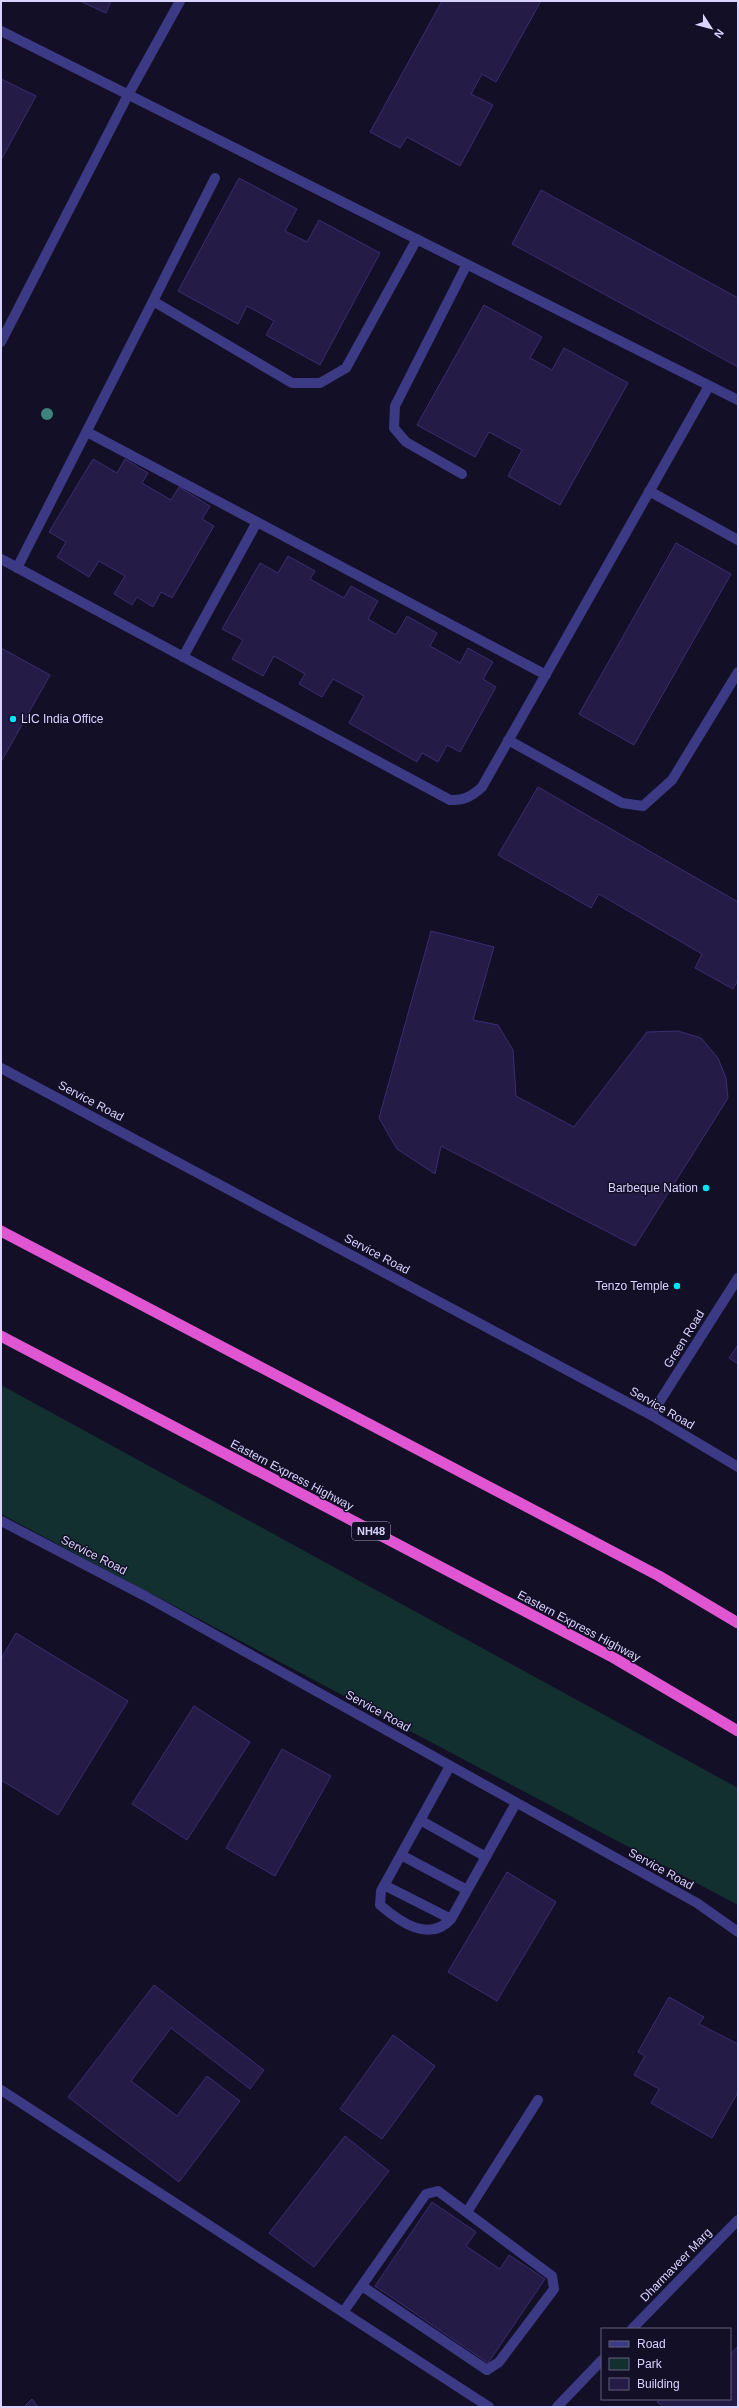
<svg xmlns="http://www.w3.org/2000/svg" width="739" height="2408" font-family="Arial,sans-serif">
<style>
.green{fill:#12302f}
.building{fill:#241b47;stroke:#3b2d73}
.lines{fill:none;stroke-linecap:round;stroke-linejoin:round}
.service{stroke:#3d3a85;stroke-width:10}
.minor{stroke:#3d3a85;stroke-width:10}
.tertiary{stroke:#3d3a85;stroke-width:10}
.trunk{stroke:#e055d1;stroke-width:11}
.tree{fill:#3d827b}
.poi-dot{fill:#00e5ff;stroke:#130f26;stroke-width:1.5}
.labels{text-anchor:middle;dominant-baseline:central;stroke-width:3;stroke-linejoin:round;paint-order:stroke}
.shield{fill:#130f26;stroke:#9e99be;stroke-width:1}
.shield-label{font-size:11px;font-weight:bold;fill:#d9d4ff}
.poi-label{font-size:12px;fill:#d9d4ff;stroke:#130f26;text-anchor:end}
.street-label{font-size:12px;fill:#d9d4ff;stroke:#130f26}
</style>
<rect width="100%" height="100%" fill="#130f26"/>
<!-- green -->
<path class="green" d="M 1,1385 L 738,1788 L 738,1905 L 1,1514 Z"/>
<!-- building -->
<path class="building" d="M 80,1 L 111,1 L 106,13 Z
M 442,1 L 541,1 L 496,82 L 482,74 L 471,94 L 493,105 L 460,166 L 407,137 L 400,148 L 370,132 Z
M 1,79 L 36,96 L 1,160 Z
M 239,178 L 297,209 L 285,231 L 307,242 L 319,220 L 380,253 L 320,365 L 266,335 L 274,321 L 247,306 L 238,324 L 178,291 Z
M 541,190 L 738,298 L 738,367 L 512,244 Z
M 484,305 L 542,337 L 530,358 L 552,370 L 564,348 L 628,383 L 560,505 L 508,476 L 522,450 L 489,432 L 475,457 L 417,425 Z
M 93,459 L 117,473 L 125,459 L 148,473 L 142,483 L 171,500 L 179,487 L 210,506 L 202,519 L 214,526 L 172,598 L 161,592 L 153,607 L 137,597 L 132,605 L 114,594 L 125,576 L 99,561 L 89,577 L 57,557 L 66,542 L 49,532 Z
M 676,543 L 731,574 L 634,745 L 579,714 Z
M 288,556 L 315,571 L 310,579 L 344,598 L 351,586 L 378,601 L 368,619 L 396,635 L 407,616 L 437,633 L 430,646 L 460,663 L 468,648 L 493,662 L 483,679 L 496,687 L 460,752 L 447,745 L 438,762 L 422,753 L 417,762 L 349,723 L 364,696 L 333,679 L 322,697 L 299,684 L 305,674 L 274,656 L 263,676 L 232,659 L 243,640 L 222,629 L 260,563 L 278,573 Z
M 1,648 L 50,675 L 1,762 Z
M 538,787 L 738,902 L 738,980 L 733,989 L 695,968 L 702,954 L 599,894 L 591,908 L 498,855 Z
M 431,931 L 494,947 L 473,1020 L 498,1025 L 513,1050 L 516,1096 L 574,1127 L 647,1032 L 678,1031 L 701,1038 L 718,1058 L 726,1078 L 728,1098 L 635,1246 L 441,1146 L 435,1174 L 397,1149 L 379,1118 Z
M 738,1345 L 738,1364 L 729,1358 Z
M 16,1633 L 128,1701 L 58,1815 L 1,1780 L 1,1659 Z
M 194,1706 L 250,1742 L 187,1840 L 132,1804 Z
M 282,1749 L 331,1776 L 275,1876 L 226,1848 Z
M 507,1872 L 556,1902 L 497,2001 L 448,1972 Z
M 154,1985 L 264,2070 L 250,2089 L 171,2028 L 131,2081 L 177,2116 L 207,2076 L 240,2101 L 179,2182 L 68,2097 Z
M 669,1997 L 704,2017 L 699,2024 L 738,2044 L 738,2092 L 712,2138 L 651,2103 L 659,2089 L 634,2075 L 645,2056 L 638,2052 Z
M 393,2035 L 435,2066 L 382,2139 L 340,2109 Z
M 345,2136 L 389,2171 L 314,2267 L 269,2233 Z
M 432,2202 L 476,2232 L 466,2246 L 500,2269 L 509,2255 L 545,2279 L 488,2363 L 375,2286 Z
M 738,2346 L 738,2407 L 664,2407 L 657,2402 L 660,2399 L 730,2399 L 730,2355 Z
M 32,2399 L 38,2407 L 24,2407 Z"/>
<g class="lines">
<!-- service -->
<path class="service" d="M 450,1766 L 381,1891 L 380,1905 C 400,1922 429,1943 451,1919 L 516,1803
M 420,1820 L 486,1857
M 401,1855 L 467,1890
M 384,1885 L 451,1919"/>
<!-- minor -->
<path class="minor" d="M 1,31 L 738,400
M 215,178 L 153,301 L 292,383 L 320,383 L 346,368 L 417,239
M 87,432 L 546,675
M 462,474 L 406,442 L 394,428 L 395,406 L 467,264
M 649,491 L 738,540
M 1,559 L 450,800 C 464,801 472,796 482,787 L 709,386
M 17,568 L 153,301
M 183,657 L 257,522
M 508,740 L 622,803 L 643,806 L 672,780 L 738,672
M 651,1415 L 738,1278
M 1,2090 L 489,2407
M 467,2212 L 538,2100
M 344,2311 L 426,2194 L 438,2191 L 552,2276 L 554,2289 L 499,2362 L 487,2370 L 362,2286"/>
<!-- tertiary -->
<path class="tertiary" d="M 1,342 L 128,95 L 180,1
M 1,1068 L 651,1415 L 738,1467
M 1,1521 L 145,1596 L 697,1903 L 738,1932
M 632,2329 L 738,2220
M 557,2407 L 602,2360"/>
<!-- trunk -->
<path class="trunk" d="M 1,1231 L 659,1576 L 738,1623
M 1,1336 L 614,1658 L 738,1731"/>
</g>
<!-- trees -->
<circle class="tree" cx="47" cy="414" r="6"/>
<!-- markers -->
<g class="poi-dot">
<circle cx="13" cy="719" r="4"/>
<circle cx="706" cy="1188" r="4"/>
<circle cx="677" cy="1286" r="4"/>
</g>
<g class="labels">
<!-- shield labels -->
<rect class="shield" x="352" y="1522" width="38" height="18" rx="3"/>
<g class="shield-label">
<text x="371" y="1531">NH48</text>
</g>
<!-- poi labels -->
<g class="poi-label">
<text x="21" y="719" text-anchor="start">LIC India Office</text>
<text x="698" y="1188">Barbeque Nation</text>
<text x="669" y="1286">Tenzo Temple</text>
</g>
<!-- street labels -->
<g class="street-label">
<text transform="translate(91 1101) rotate(28)">Service Road</text>
<text transform="translate(377 1254) rotate(28)">Service Road</text>
<text transform="translate(684 1339) rotate(-58)">Green Road</text>
<text transform="translate(662 1408) rotate(30)">Service Road</text>
<text transform="translate(292 1475) rotate(28)">Eastern Express Highway</text>
<text transform="translate(94 1555) rotate(27)">Service Road</text>
<text transform="translate(579 1626) rotate(28)">Eastern Express Highway</text>
<text transform="translate(378 1711) rotate(29)">Service Road</text>
<text transform="translate(661 1869) rotate(29)">Service Road</text>
<text transform="translate(676 2265) rotate(-46)">Dharmaveer Marg</text>
</g>
</g>
<!-- border -->
<rect width="739" height="2408" fill="none" stroke="#d9d4ff" stroke-width="4"/>
<!-- legend -->
<rect x="601" y="2328" width="130" height="72" fill="#130f26" stroke="#625e7d"/>
<rect x="609" y="2341" width="20" height="6" fill="#3d3a85" stroke="#625e7d"/>
<text x="637" y="2348" font-size="12" fill="#d9d4ff">Road</text>
<rect x="609" y="2358" width="20" height="12" fill="#12302f" stroke="#625e7d"/>
<text x="637" y="2368" font-size="12" fill="#d9d4ff">Park</text>
<rect x="609" y="2378" width="20" height="12" fill="#241b47" stroke="#625e7d"/>
<text x="637" y="2388" font-size="12" fill="#d9d4ff">Building</text>
<!-- north arrow -->
<g transform="translate(711 28) rotate(126)" stroke="#130f26" stroke-width="3" paint-order="stroke">
<path d="M0-3L7 15L0 10L-7 15Z" fill="#d9d4ff"/>
<text y="-6" font-size="11" font-weight="bold" text-anchor="middle" fill="#d9d4ff">N</text>
</g>
</svg>
